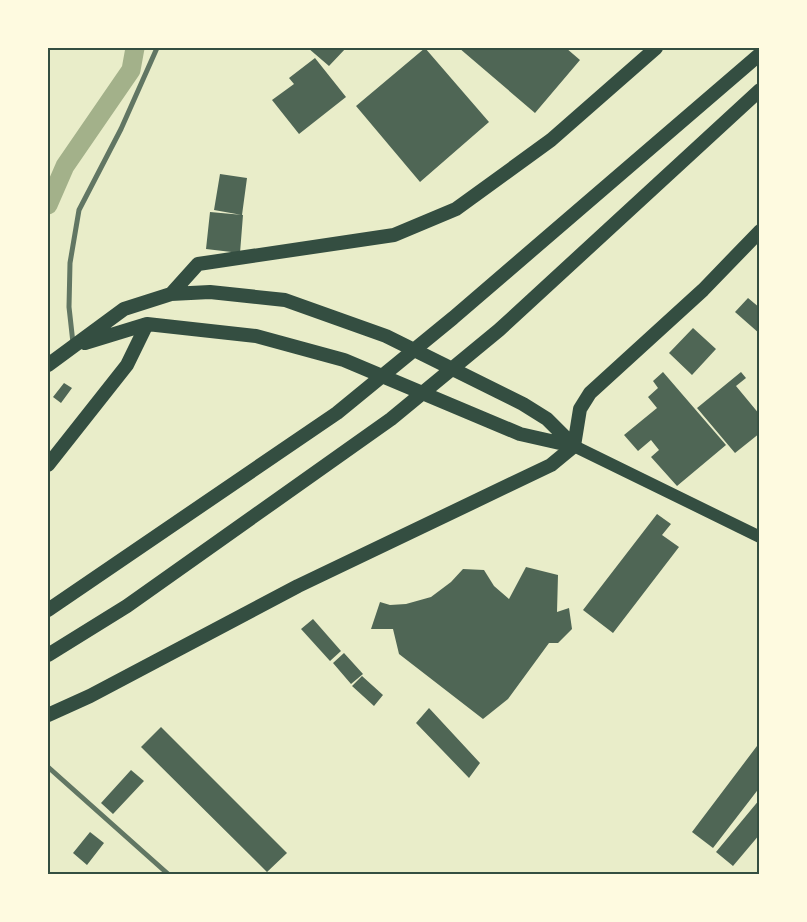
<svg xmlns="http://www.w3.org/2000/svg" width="807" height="922" font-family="'Nunito Sans',sans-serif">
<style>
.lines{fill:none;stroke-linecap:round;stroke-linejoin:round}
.canal{stroke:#a3b18a;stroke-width:19}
.building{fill:#4f6655}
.minor{stroke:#617663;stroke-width:5}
.primary{stroke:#344e41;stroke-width:12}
.trunk{stroke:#344e41;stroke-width:14}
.neatline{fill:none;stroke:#344e41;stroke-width:2}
</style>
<rect width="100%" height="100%" fill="#e9edc9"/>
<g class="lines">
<!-- canal -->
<path class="canal" d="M 48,205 L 65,166 L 131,70 L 135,48"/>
</g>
<!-- building -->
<path class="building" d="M 308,48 L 346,48 L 329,66 Z
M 425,48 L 489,122 L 420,182 L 356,106 Z
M 459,48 L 566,48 L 580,60 L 535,113 Z
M 315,58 L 346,97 L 299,134 L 272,100 L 294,84 L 289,78 Z
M 220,174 L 247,178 L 242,215 L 214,210 Z
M 210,212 L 243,215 L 240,253 L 206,249 Z
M 748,298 L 760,308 L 760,334 L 735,312 Z
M 693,328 L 716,349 L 692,375 L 669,353 Z
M 663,372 L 726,445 L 677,486 L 651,457 L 659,450 L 651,440 L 638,451 L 624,435 L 657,408 L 648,397 L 658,388 L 653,381 Z
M 741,372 L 746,378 L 736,386 L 760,415 L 760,433 L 735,453 L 697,408 Z
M 64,383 L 72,388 L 61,403 L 53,397 Z
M 657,514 L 671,524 L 662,535 L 679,547 L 613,633 L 583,610 Z
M 526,567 L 558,575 L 557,612 L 569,608 L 572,629 L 558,643 L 549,643 L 508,699 L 483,719 L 399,654 L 393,629 L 371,629 L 380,602 L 390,605 L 406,604 L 431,597 L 451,582 L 463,569 L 484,570 L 494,586 L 509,599 Z
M 313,619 L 341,651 L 330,661 L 301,629 Z
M 344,653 L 363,674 L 351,684 L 333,663 Z
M 362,676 L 383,695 L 374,706 L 352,686 Z
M 429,708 L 480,763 L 469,778 L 416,723 Z
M 161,727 L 287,853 L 267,872 L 141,747 Z
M 760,742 L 760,787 L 713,848 L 692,832 Z
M 131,770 L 144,781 L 113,814 L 101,803 Z
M 760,799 L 760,834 L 733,866 L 716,852 Z
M 90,832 L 104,843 L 87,865 L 73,853 Z"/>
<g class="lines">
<!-- minor -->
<path class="minor" d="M 73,343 L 69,307 L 70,263 L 79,210 L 121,129 L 157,48
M 48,767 L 168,874"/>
<!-- primary -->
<path class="primary" d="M 574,446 L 760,537"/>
<!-- trunk -->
<path class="trunk" d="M 171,294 L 198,264 L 394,235 L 456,209 L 551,140 L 656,48
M 85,343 L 147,324 L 256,336 L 344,360 L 520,434 L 573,446
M 48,365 L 124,309 L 171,294 L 210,292 L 285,300 L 386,336 L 523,404 L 547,419 L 574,446
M 48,465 L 127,365 L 147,324
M 48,610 L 337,413 L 453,318 L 760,54
M 48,655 L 127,606 L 391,419 L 499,330 L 760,90
M 48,715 L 90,696 L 298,586 L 551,465 L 574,446 L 580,409 L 590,393 L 703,290 L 760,231"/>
</g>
<!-- border -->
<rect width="807" height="922" fill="none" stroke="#fefae0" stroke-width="98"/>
<rect x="49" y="49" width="709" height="824" class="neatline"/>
</svg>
